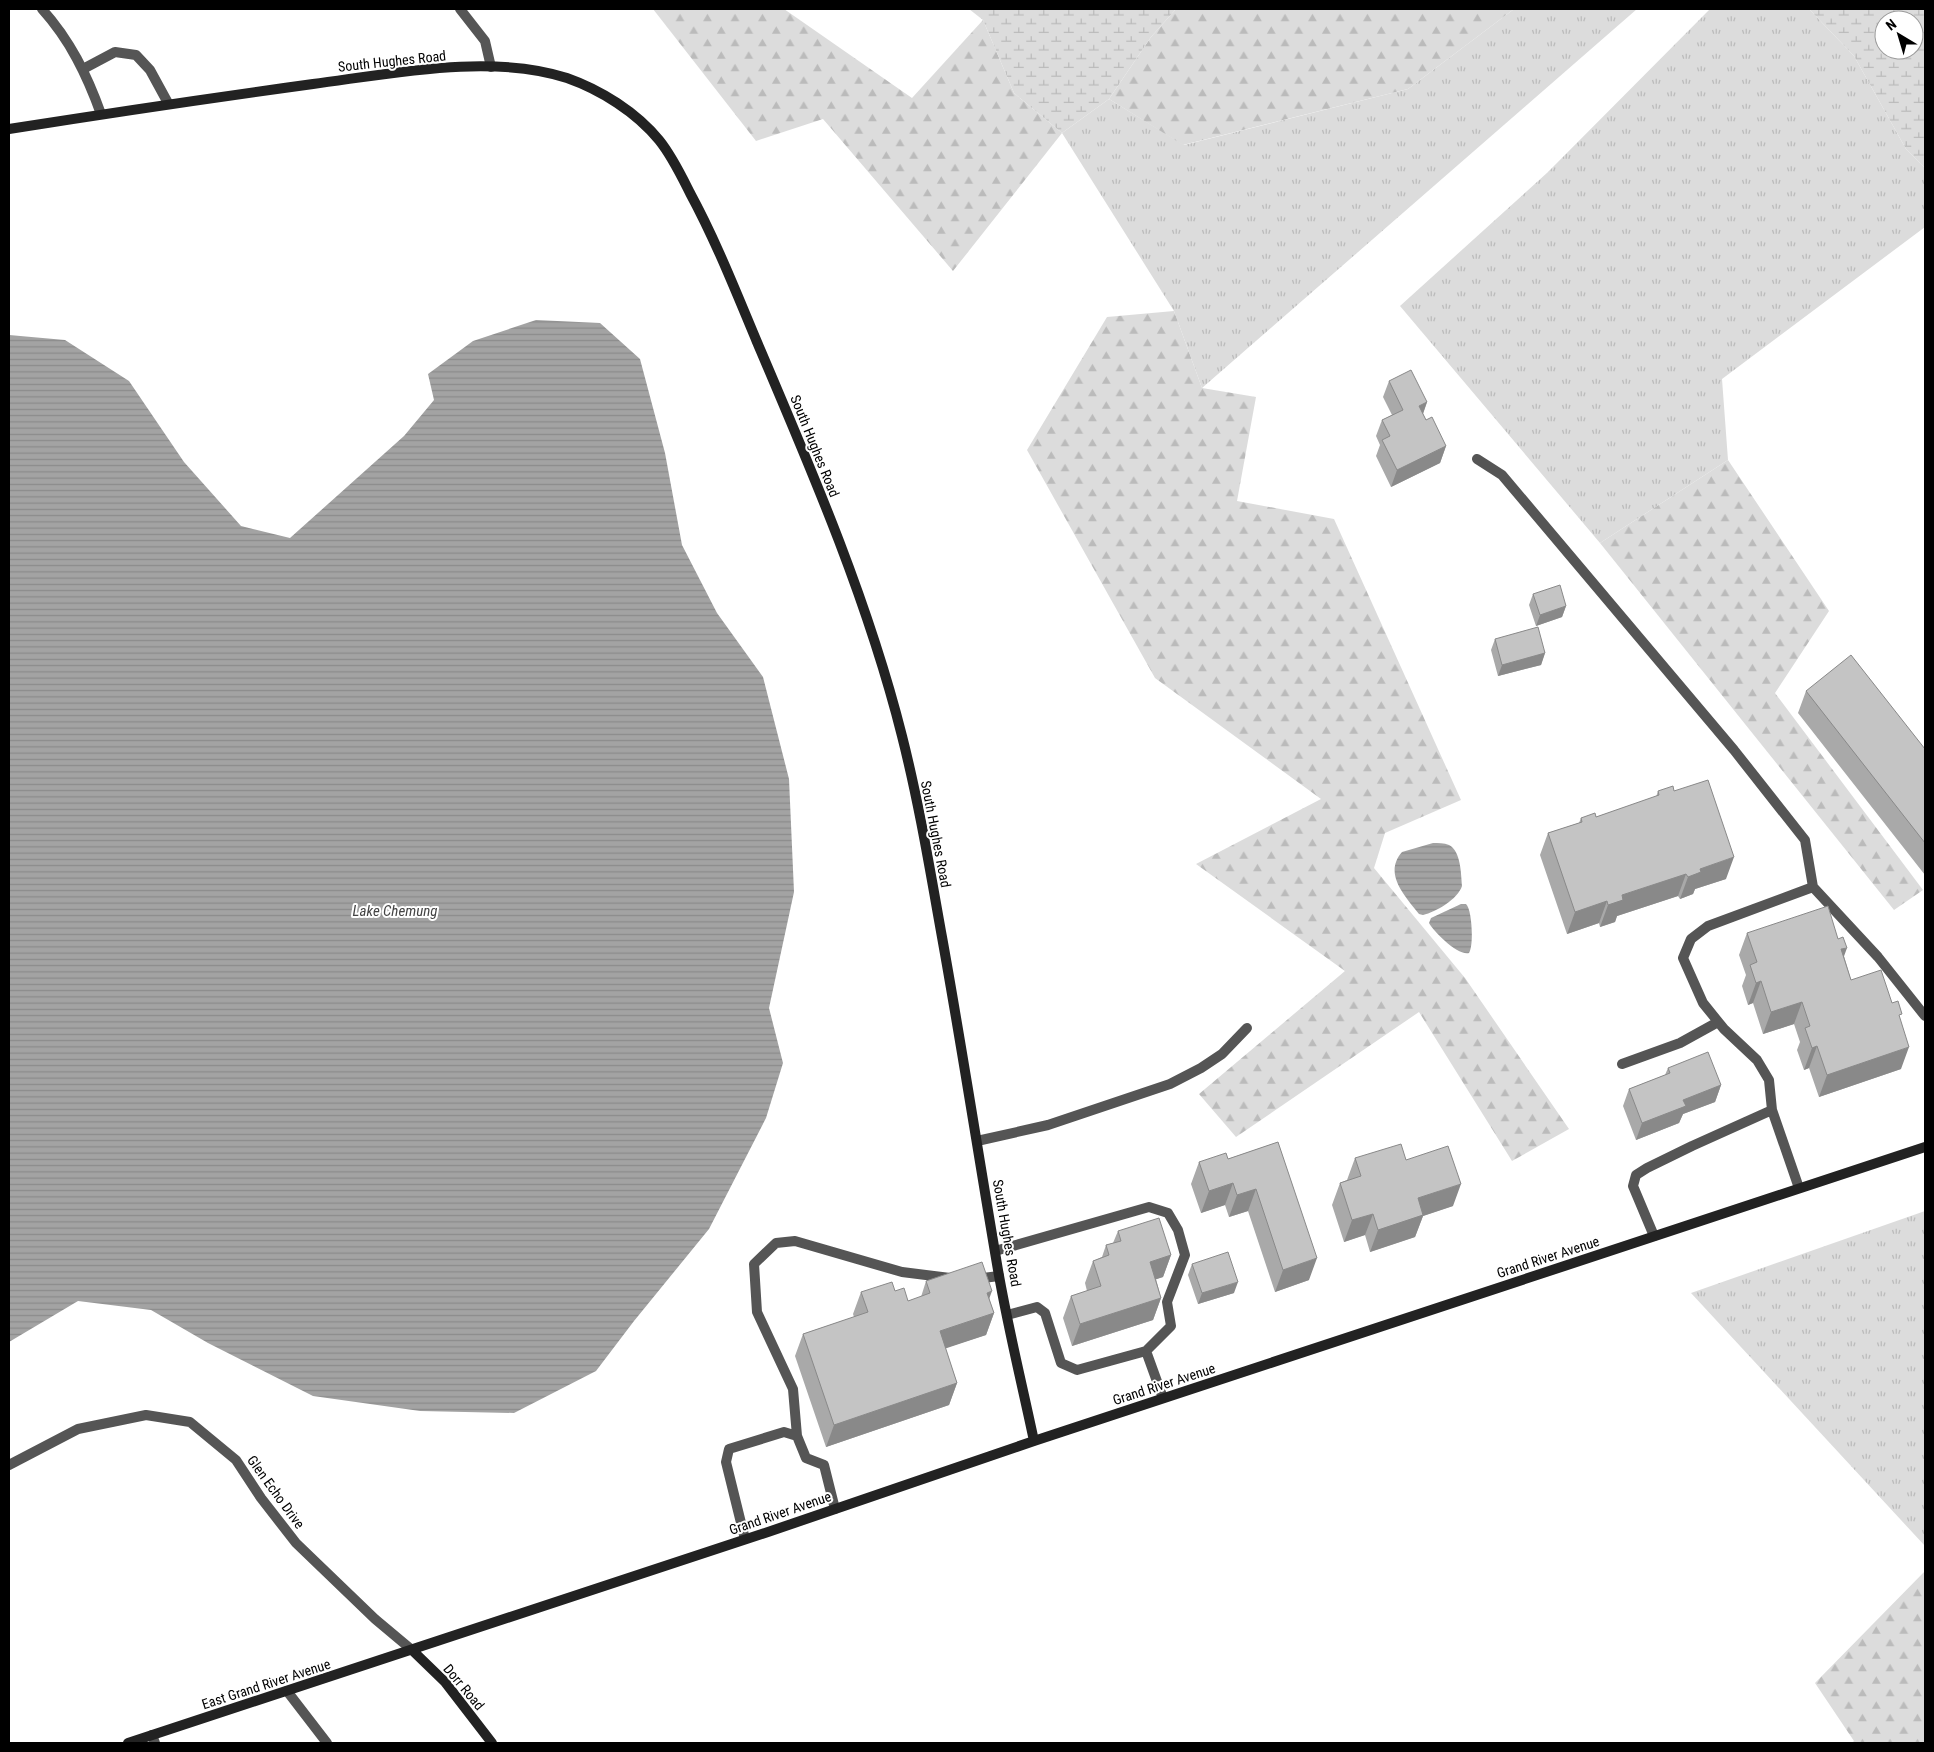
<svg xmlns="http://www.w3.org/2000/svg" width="1934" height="1752" font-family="'Roboto Condensed',sans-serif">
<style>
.grass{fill:url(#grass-tufts)}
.forest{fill:url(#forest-firs)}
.wetland{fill:url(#wetland-marsh);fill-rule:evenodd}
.water{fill:url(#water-rules)}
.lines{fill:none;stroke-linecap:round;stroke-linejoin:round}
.lane{stroke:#555;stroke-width:10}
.street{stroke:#555;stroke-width:10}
.secondary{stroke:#222;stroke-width:10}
.wall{fill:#a9a9a9}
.shaded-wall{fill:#898989}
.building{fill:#c4c4c4;stroke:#898989}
.labels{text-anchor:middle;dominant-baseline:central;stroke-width:4;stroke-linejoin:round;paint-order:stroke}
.street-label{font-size:14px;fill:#000;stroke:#fff}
.water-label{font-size:15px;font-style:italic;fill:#444;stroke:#fff}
</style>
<defs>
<pattern id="grass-tufts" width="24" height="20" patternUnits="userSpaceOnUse" patternTransform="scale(1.25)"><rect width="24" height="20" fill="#dcdcdc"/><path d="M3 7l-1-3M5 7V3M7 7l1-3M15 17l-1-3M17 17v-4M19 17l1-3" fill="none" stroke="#bbb"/></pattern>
<pattern id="forest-firs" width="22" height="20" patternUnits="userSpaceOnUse" patternTransform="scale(1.25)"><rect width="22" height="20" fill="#dcdcdc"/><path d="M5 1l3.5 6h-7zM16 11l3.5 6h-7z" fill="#bbb"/></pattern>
<pattern id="wetland-marsh" width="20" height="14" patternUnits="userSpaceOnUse" patternTransform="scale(1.25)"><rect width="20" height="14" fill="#dcdcdc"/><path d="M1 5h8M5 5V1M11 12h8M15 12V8" fill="none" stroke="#bbb"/></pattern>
<pattern id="water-rules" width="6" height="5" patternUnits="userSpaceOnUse" patternTransform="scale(1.25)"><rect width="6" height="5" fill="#a3a3a3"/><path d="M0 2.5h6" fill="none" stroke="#8b8b8b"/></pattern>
</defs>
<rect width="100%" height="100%" fill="#fff"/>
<!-- grass -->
<path class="grass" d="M 1514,9 L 1637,9 L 1202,388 L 1174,311 L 1062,133 L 1109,99 L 1184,145 L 1408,89 Z
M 1710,9 L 1809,9 L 1854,56 L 1906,149 L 1925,168 L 1925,227 L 1722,379 L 1728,460 L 1600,543 L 1400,306 L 1548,172 Z
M 1925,1211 L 1925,1546 L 1691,1293 Z"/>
<!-- forest -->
<path class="forest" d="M 653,9 L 784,9 L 912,98 L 983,20 L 1014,93 L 1062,133 L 953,271 L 823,119 L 756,141 Z
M 1176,9 L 1514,9 L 1408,89 L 1183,145 L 1109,99 L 1151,37 Z
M 1174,311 L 1202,388 L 1256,397 L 1237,501 L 1334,519 L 1461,800 L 1385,833 L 1374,868 L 1465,978 L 1569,1129 L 1512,1161 L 1419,1012 L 1236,1137 L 1199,1094 L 1345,971 L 1196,864 L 1321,799 L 1155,678 L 1027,450 L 1107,317 Z
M 1728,460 L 1829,611 L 1775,693 L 1923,890 L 1894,910 L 1600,543 Z
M 1925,1571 L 1925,1743 L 1852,1743 L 1854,1741 L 1815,1683 Z"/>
<!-- wetland -->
<path class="wetland" d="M 969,9 L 1176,9 L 1151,37 L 1109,99 L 1062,133 L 1014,93 L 983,20 Z
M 1809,9 L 1925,9 L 1925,168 L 1906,149 L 1854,56 ZM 1884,20 L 1914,20 L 1914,50 L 1884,50 Z"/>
<!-- water -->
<path class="water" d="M 536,320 L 600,323 L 640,359 L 665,453 L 682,545 L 717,613 L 763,677 L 789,779 L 794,892 L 769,1008 L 783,1063 L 766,1118 L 709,1229 L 634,1321 L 596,1371 L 514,1413 L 420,1411 L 313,1396 L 208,1343 L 151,1310 L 78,1301 L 9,1342 L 9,335 L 65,340 L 129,381 L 184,462 L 241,526 L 290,538 L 404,436 L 434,400 L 428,374 L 473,341 Z
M 1433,843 C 1438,843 1444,843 1449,845 C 1461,851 1461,874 1462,886 C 1458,899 1436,912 1423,915 L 1419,914 C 1405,896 1383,874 1402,852 Z
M 1461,904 L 1466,904 C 1472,909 1474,945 1469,953 C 1458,956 1434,932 1429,923 L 1431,918 Z"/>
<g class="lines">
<!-- lane -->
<path class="lane" d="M 1477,459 L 1502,475 L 1734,750 L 1805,840 L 1813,887 L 1878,957 L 1925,1016
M 1622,1064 L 1680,1043 L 1718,1022
M 977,1141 L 1048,1125 L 1170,1084 L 1201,1068 L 1222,1054 L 1247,1028
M 1799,1188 L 1772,1110 L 1769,1080 L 1757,1060 L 1724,1029 L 1703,1003 L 1683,958 L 1691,939 L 1708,926 L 1813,887
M 1654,1236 L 1633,1186 L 1636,1175 L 1647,1168 L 1692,1146 L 1772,1110
M 995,1251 L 1149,1207 L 1168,1213 L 1178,1230 L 1185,1255 L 1167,1302 L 1171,1326 L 1146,1351 L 1163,1398
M 975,1279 L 999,1276
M 1007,1315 L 1037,1307 L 1045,1313 L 1061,1363 L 1077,1370 L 1146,1351
M 797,1436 L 793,1389 L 757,1312 L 754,1264 L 776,1243 L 795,1241 L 902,1272 L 950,1278
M 745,1539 L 726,1462 L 729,1449 L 784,1432 L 797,1436 L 806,1458 L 824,1465 L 835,1509
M 287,1691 L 327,1743
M 152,1735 L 155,1743"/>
<!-- street -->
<path class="street" d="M 42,9 C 70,40 87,75 101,114
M 460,9 L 485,41 L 491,67
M 83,69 L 115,52 L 136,55 L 150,70 L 168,103
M 9,1465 L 78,1429 L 146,1415 L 190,1422 L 236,1460 L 261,1498 L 296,1543 L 375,1619 L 412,1650"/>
<!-- secondary -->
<path class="secondary" d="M 9,129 C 110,113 211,98 313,84 C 390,74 491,53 567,78 C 601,90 636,112 659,140 C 672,156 681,175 690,193 C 716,241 736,292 757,342 C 812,471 868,601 902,736 C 919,803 930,870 942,937 C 962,1048 979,1159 998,1270 C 1008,1328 1022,1384 1034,1441
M 412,1650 L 445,1682 L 492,1743
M 128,1743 L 768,1532 L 1034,1441 L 1925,1147"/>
</g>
<!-- wall -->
<path class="wall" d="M 1389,381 L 1427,402 L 1423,414 L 1426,420 L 1446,446 L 1440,463 L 1391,487 L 1376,456 L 1380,445 L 1376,436 L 1382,420 L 1392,415 L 1383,397 Z
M 1533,594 L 1566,606 L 1562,617 L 1536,626 L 1529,605 Z
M 1495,639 L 1545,653 L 1541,665 L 1498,676 L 1491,650 Z
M 1806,691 L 1925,749 L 1925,875 L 1798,713 Z
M 1658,791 L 1674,791 L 1726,879 L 1695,889 L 1693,894 L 1680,899 L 1678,896 L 1617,916 L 1615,922 L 1600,927 L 1599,923 L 1567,934 L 1540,855 L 1548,833 L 1579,823 L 1581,818 L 1596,817 L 1656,797 Z
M 1747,933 L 1844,956 L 1851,980 L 1892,1003 L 1900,1019 L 1901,1069 L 1819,1097 L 1809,1068 L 1804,1070 L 1797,1050 L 1800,1042 L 1794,1024 L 1763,1034 L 1753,1003 L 1748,1005 L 1742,986 L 1746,975 L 1739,955 Z
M 1668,1068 L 1721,1085 L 1715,1102 L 1683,1114 L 1679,1123 L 1636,1140 L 1623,1106 L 1629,1089 L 1665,1075 Z
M 1278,1142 L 1309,1280 L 1275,1292 L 1248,1211 L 1229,1217 L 1225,1205 L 1201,1213 L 1191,1184 L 1199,1162 L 1228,1159 Z
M 1355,1158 L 1406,1160 L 1453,1206 L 1423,1216 L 1415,1237 L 1370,1252 L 1365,1235 L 1344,1242 L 1332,1205 L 1340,1183 L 1347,1180 Z
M 1118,1231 L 1171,1255 L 1163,1277 L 1156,1279 L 1161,1298 L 1153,1320 L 1072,1346 L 1063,1318 L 1071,1296 L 1087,1291 L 1085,1283 L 1093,1261 L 1102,1257 L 1106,1245 L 1113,1243 Z
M 1192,1264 L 1234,1293 L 1198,1304 L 1188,1275 Z
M 926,1281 L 989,1298 L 994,1313 L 986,1335 L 945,1348 L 957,1383 L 949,1405 L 826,1447 L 795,1356 L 803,1334 L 854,1317 L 853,1314 L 861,1292 L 895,1291 L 908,1301 L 921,1297 Z"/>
<!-- shaded-wall -->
<path class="shaded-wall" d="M 1427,402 L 1421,419 L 1419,406 Z
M 1446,446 L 1440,463 L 1391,487 L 1397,470 Z
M 1566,606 L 1562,617 L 1536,626 L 1540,615 Z
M 1545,653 L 1541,665 L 1498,676 L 1502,665 Z
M 1734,857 L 1726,879 L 1695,889 L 1693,894 L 1680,899 L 1688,877 L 1700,869 Z
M 1686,874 L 1678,896 L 1617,916 L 1615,922 L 1600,927 L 1608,905 L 1622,895 Z
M 1607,901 L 1599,923 L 1567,934 L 1575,912 Z
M 1847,948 L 1839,970 L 1841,949 Z
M 1761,981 L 1753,1003 L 1748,1005 L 1756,983 Z
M 1802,1002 L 1794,1024 L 1763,1034 L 1771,1012 Z
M 1817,1046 L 1809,1068 L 1804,1070 L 1812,1048 Z
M 1909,1047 L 1901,1069 L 1819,1097 L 1827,1075 Z
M 1721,1085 L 1715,1102 L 1683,1114 L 1679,1123 L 1636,1140 L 1642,1123 L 1683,1100 Z
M 1233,1183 L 1225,1205 L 1201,1213 L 1209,1191 Z
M 1461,1184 L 1453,1206 L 1423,1216 L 1415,1237 L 1370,1252 L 1378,1230 L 1418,1198 Z
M 1256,1189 L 1248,1211 L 1229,1217 L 1237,1195 Z
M 1373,1214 L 1365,1235 L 1344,1242 L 1352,1220 Z
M 1171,1255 L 1163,1277 L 1142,1284 L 1150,1262 Z
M 1317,1258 L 1309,1280 L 1275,1292 L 1283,1270 Z
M 1238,1282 L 1234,1293 L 1198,1304 L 1202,1293 Z
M 992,1291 L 984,1313 L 987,1293 Z
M 1161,1298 L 1153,1320 L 1072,1346 L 1080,1324 Z
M 994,1313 L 986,1335 L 932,1353 L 940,1331 Z
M 957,1383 L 949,1405 L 826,1447 L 834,1425 Z"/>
<!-- building -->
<path class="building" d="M 1411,370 L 1427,402 L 1419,406 L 1426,420 L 1432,417 L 1446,446 L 1397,470 L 1382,440 L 1390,436 L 1382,420 L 1403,410 L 1389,381 Z
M 1560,585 L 1566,606 L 1540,615 L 1533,594 Z
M 1538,627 L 1545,653 L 1502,665 L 1495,639 Z
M 1851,655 L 1925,749 L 1925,843 L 1806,691 Z
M 1708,780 L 1734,857 L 1700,869 L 1701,872 L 1688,877 L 1686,874 L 1622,895 L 1623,900 L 1608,905 L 1607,901 L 1575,912 L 1548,833 L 1582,822 L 1581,818 L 1595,813 L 1596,817 L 1659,795 L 1658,791 L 1673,786 L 1674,791 Z
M 1828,906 L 1838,939 L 1843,937 L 1847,948 L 1841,949 L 1851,980 L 1881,970 L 1892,1003 L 1898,1001 L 1902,1014 L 1899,1015 L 1909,1047 L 1827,1075 L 1817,1046 L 1812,1048 L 1805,1028 L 1810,1026 L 1802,1002 L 1771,1012 L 1761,981 L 1756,983 L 1750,965 L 1757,962 L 1747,933 Z
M 1708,1052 L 1721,1085 L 1683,1100 L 1686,1106 L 1642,1123 L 1629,1089 L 1670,1073 L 1668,1068 Z
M 1278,1142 L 1317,1258 L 1283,1270 L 1256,1189 L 1237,1195 L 1233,1183 L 1209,1191 L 1199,1162 L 1226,1153 L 1228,1159 Z
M 1401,1144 L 1406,1160 L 1448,1146 L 1461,1184 L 1418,1198 L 1423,1215 L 1378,1230 L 1373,1214 L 1352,1220 L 1340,1183 L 1361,1176 L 1355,1158 Z
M 1159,1218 L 1171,1255 L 1150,1262 L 1161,1298 L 1080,1324 L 1071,1296 L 1101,1286 L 1093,1261 L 1109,1255 L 1106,1245 L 1121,1241 L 1118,1231 Z
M 1228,1252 L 1238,1282 L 1202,1293 L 1192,1264 Z
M 982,1262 L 992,1291 L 987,1293 L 994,1313 L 940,1331 L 957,1383 L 834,1425 L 803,1334 L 868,1312 L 861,1292 L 892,1282 L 895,1291 L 904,1288 L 908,1301 L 930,1293 L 926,1281 Z"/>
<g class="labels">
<!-- street labels -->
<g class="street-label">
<text transform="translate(392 61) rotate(-6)">South Hughes Road</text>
<text transform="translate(815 446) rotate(68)">South Hughes Road</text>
<text transform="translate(936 834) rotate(79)">South Hughes Road</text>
<text transform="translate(1007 1233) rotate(80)">South Hughes Road</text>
<text transform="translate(1548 1257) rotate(-18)">Grand River Avenue</text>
<text transform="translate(1164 1384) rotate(-18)">Grand River Avenue</text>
<text transform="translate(276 1492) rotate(54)">Glen Echo Drive</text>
<text transform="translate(780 1513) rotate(-19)">Grand River Avenue</text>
<text transform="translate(266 1684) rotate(-18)">East Grand River Avenue</text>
<text transform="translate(464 1687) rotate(50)">Dorr Road</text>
</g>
<!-- water labels -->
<g class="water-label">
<text x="395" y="911">Lake Chemung</text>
</g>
</g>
<!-- border -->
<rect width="1934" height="1752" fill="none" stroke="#000000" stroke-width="20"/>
<!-- north arrow -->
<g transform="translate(1899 35) rotate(322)"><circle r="24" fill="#ffffff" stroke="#999999"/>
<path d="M0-4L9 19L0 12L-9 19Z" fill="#000000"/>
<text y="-8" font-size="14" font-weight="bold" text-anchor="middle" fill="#000000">N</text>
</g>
</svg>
